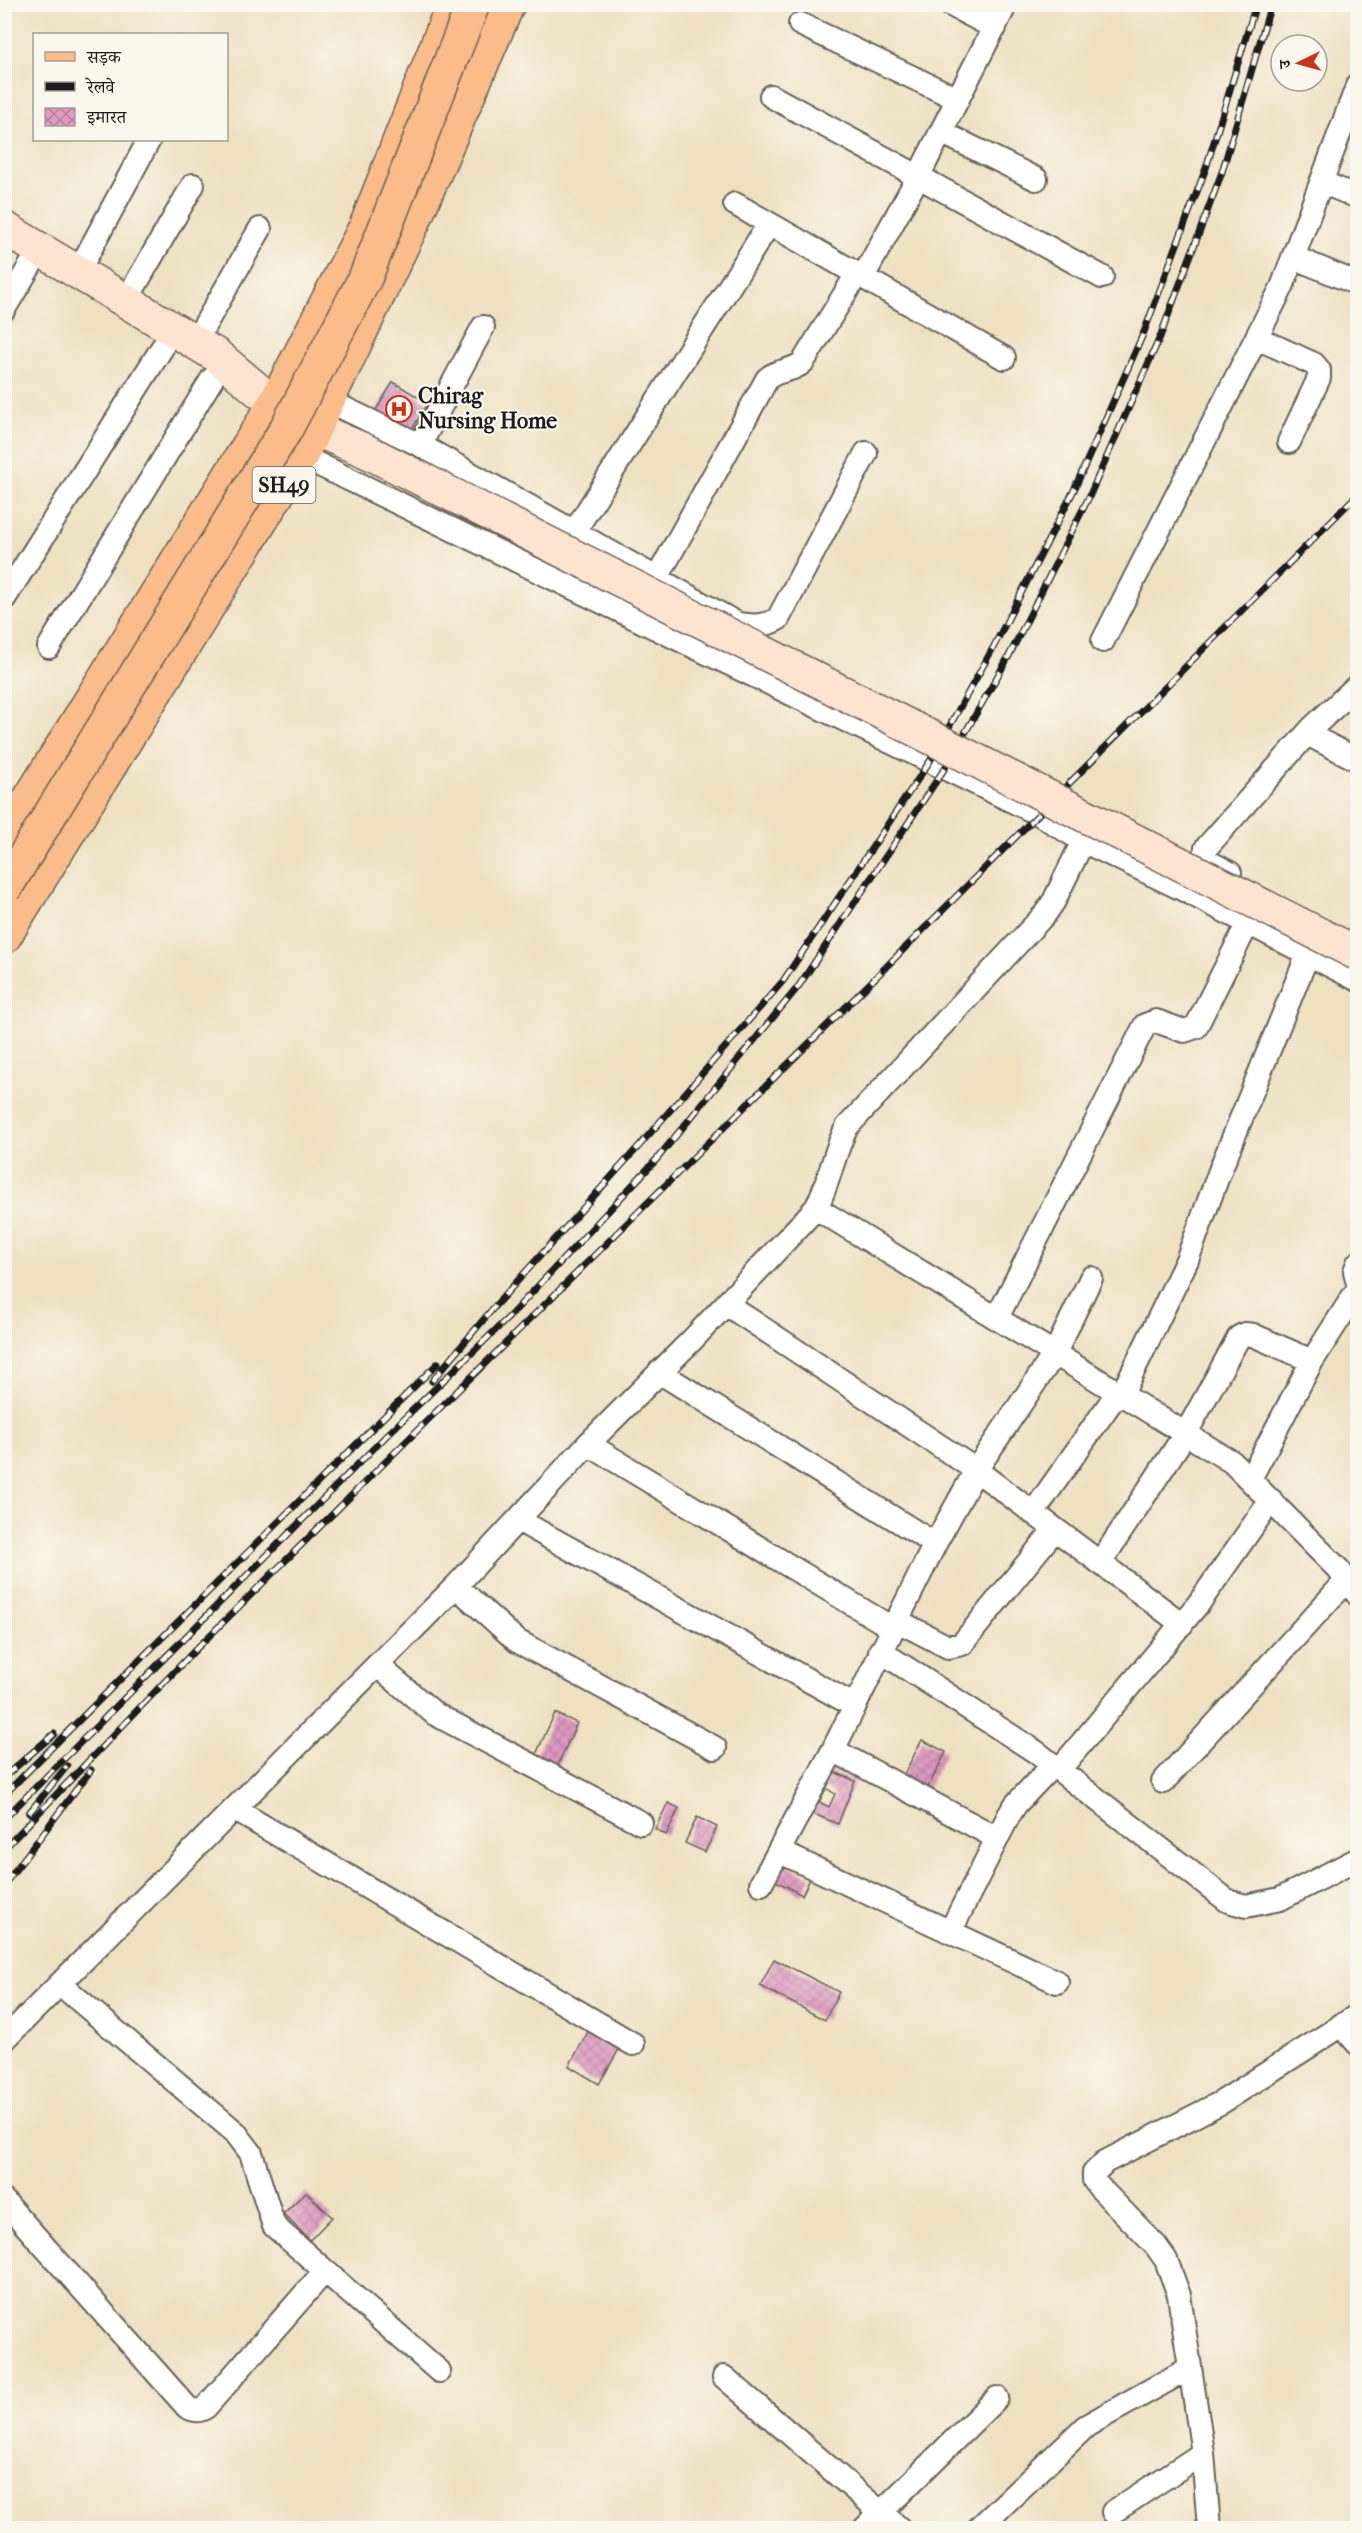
<svg xmlns="http://www.w3.org/2000/svg" width="1362" height="2533" font-family="'IM FELL French Canon','Noto Serif Devanagari',serif">
<style>
.building{fill:url(#building-cross-hatch)}
.lines{fill:none;stroke-linecap:round;stroke-linejoin:round}
.street-casing{stroke:#666156;stroke-width:26}
.secondary-casing{stroke:#666156;stroke-width:36}
.primary-casing{stroke:#666156;stroke-width:36}
.street{stroke:#fff;stroke-width:22}
.secondary{stroke:#fde4d1;stroke-width:33}
.primary{stroke:#fabc8b;stroke-width:33}
.rail-casing{stroke:#1c1c1c;stroke-width:7}
.rail{stroke:#fbf7ec;stroke-width:4.5;stroke-dasharray:14;stroke-linecap:butt}
.secondary-bridge-casing{stroke:#666156;stroke-width:36;stroke-linecap:butt}
.primary-bridge-casing{stroke:#666156;stroke-width:36;stroke-linecap:butt}
.secondary-bridge{stroke:#fde4d1;stroke-width:33}
.primary-bridge{stroke:#fabc8b;stroke-width:33}
.labels{text-anchor:middle;dominant-baseline:central;stroke-width:4.5;stroke-linejoin:round;paint-order:stroke}
.shield{fill:#fbf7ec;stroke:#5f5e5a;stroke-width:1.5}
.shield-label{font-size:21px;font-weight:bold;fill:#1c1c1c}
.poi-label{font-size:22px;font-weight:bold;fill:#1c1c1c;stroke:#fbf7ec;text-anchor:start}
</style>
<defs>
<pattern id="building-cross-hatch" width="8" height="8" patternUnits="userSpaceOnUse" patternTransform="scale(1.5)"><rect width="8" height="8" fill="#e09ac3"/><path d="M0 0l8 8M0 8l8-8" fill="none" stroke="#b57d9e"/></pattern>
</defs>
<rect width="100%" height="100%" fill="#fbf7ec"/>
<filter id="ink" filterUnits="userSpaceOnUse"><feTurbulence type="fractalNoise" baseFrequency=".0167" numOctaves="2"/><feDisplacementMap in="SourceGraphic" scale="12" xChannelSelector="R" yChannelSelector="G"/><feConvolveMatrix kernelMatrix="1 2 1 2 8 2 1 2 1" color-interpolation-filters="sRGB"/></filter>
<filter id="wash" filterUnits="userSpaceOnUse"><feTurbulence type="fractalNoise" baseFrequency=".008" numOctaves="4" result="noise"/><feDisplacementMap in="SourceGraphic" scale="24" xChannelSelector="R" yChannelSelector="G"/><feGaussianBlur stdDeviation="1.35" result="paint"/><feColorMatrix in="noise" values="0 0 0 0 0 0 0 0 0 0 0 0 0 0 0 0 0 1.4 0 .05"/><feComposite in="paint" operator="in"/></filter>
<g filter="url(#wash)">
<rect width="100%" height="100%" fill="#eee1c2"/>
<g id="blocks">
<!-- building -->
<path class="building" d="M 393,382 L 428,403 L 410,432 L 376,410 Z
M 555,1713 L 577,1723 L 554,1773 L 532,1763 Z
M 922,1740 L 946,1752 L 926,1791 L 902,1778 Z
M 830,1770 L 855,1781 L 838,1824 L 809,1812 L 815,1800 L 829,1807 L 835,1794 L 823,1786 Z
M 668,1803 L 679,1808 L 666,1835 L 655,1829 Z
M 697,1817 L 717,1827 L 705,1852 L 685,1843 Z
M 781,1861 L 811,1877 L 802,1895 L 774,1880 Z
M 774,1959 L 839,1992 L 825,2020 L 760,1986 Z
M 592,2025 L 623,2042 L 599,2084 L 569,2066 Z
M 306,2192 L 332,2217 L 310,2240 L 283,2214 Z"/>
</g>
</g>
<g filter="url(#ink)">
<use href="#blocks" fill-opacity="0" stroke="#666156" stroke-width="1.5"/>
<g class="lines">
<defs>
<path id="street" d="M 949,4 L 995,28
M 800,24 L 958,99
M 771,96 L 1102,277
M 941,132 L 1036,179
M 1321,182 L 1358,197
M 735,204 L 1004,358
M 1293,257 L 1358,284
M 78,272 L 149,140
M 863,277 L 918,177 L 1006,4
M 126,301 L 193,185
M 4,309 L 30,266
M 1257,338 L 1314,364 L 1319,370 L 1319,378 L 1289,442
M 195,342 L 260,229
M 329,401 L 420,445 L 738,624 C 753,626 764,627 778,619 L 866,453
M 420,445 L 483,327
M 301,456 L 1039,814 L 1083,841 L 1180,888 L 1358,980
M 574,532 L 769,224
M 657,578 L 767,379 C 777,369 793,372 803,362 L 857,274
M 4,599 L 162,348
M 1103,641 L 1282,287 L 1358,84
M 49,647 L 212,379
M 1307,734 L 1358,760
M 1230,873 L 1209,862 L 1205,857 L 1206,848 L 1312,728 L 1358,685
M 816,1208 L 1232,1462 L 1339,1570 L 1358,1595
M 1358,1263 L 1355,1271 L 1358,1284
M 726,1304 L 976,1470 L 1182,1624
M 997,1318 L 1145,1025 L 1156,1021 L 1184,1031 L 1196,1027 L 1248,923
M 659,1372 L 935,1544
M 1122,1394 L 1187,1260 L 1221,1168 L 1308,954
M 588,1444 L 892,1628
M 1250,1479 L 1312,1361 L 1358,1289
M 1033,1513 L 1118,1392
M 518,1520 L 855,1706
M 1100,1563 L 1186,1433 L 1239,1337 L 1245,1334 L 1253,1335 L 1312,1361
M 456,1586 L 517,1641 L 715,1748
M 896,1620 L 948,1647 L 962,1644 L 1055,1529
M 880,1651 L 1036,1752 L 1228,1901 L 1246,1906 L 1280,1899 L 1358,1859
M 377,1665 L 435,1714 L 641,1823
M 833,1750 L 997,1838
M 1059,1770 L 1199,1603 L 1271,1500
M 1163,1782 L 1347,1580
M 234,1809 L 633,2044
M 780,1852 L 1057,1982
M 761,1884 L 833,1750 L 935,1544 L 976,1470 L 1055,1353 L 1091,1278
M 950,1932 L 1009,1815 L 1016,1804 L 1053,1765
M 60,1984 L 235,2132 L 251,2153 L 274,2226 L 439,2371
M 1341,2025 L 1358,2044
M 4,2040 L 456,1586 L 588,1444 L 694,1338 L 816,1208 C 830,1182 833,1153 847,1127 L 1045,914 L 1054,901 L 1083,841
M 4,2201 L 187,2407 C 194,2411 199,2412 206,2407 L 324,2272
M 724,2377 L 899,2528
M 1113,2512 L 1203,2453
M 865,2528 L 997,2398
M 979,2528 L 1086,2426 L 1190,2368
M 1209,2528 L 1203,2453 L 1179,2295 L 1166,2260 L 1156,2246 L 1099,2187 L 1094,2180 L 1094,2173 L 1105,2162 L 1222,2102 L 1358,2015"/>
<path id="secondary" d="M 4,228 L 216,355 L 259,391 L 315,429 L 366,451"/>
<path id="primary" d="M 4,840 L 275,403 L 366,226 L 453,4
M 4,937 L 301,456 L 413,223 L 508,4"/>
</defs>
<!-- street casing -->
<use href="#street" class="street-casing"/>
<!-- secondary casing -->
<use href="#secondary" class="secondary-casing"/>
<!-- primary casing -->
<use href="#primary" class="primary-casing"/>
<!-- street -->
<use href="#street" class="street"/>
<!-- secondary -->
<use href="#secondary" class="secondary"/>
<!-- primary -->
<use href="#primary" class="primary"/>
<defs>
<path id="rail" d="M 432,1381 L 495,1306 L 639,1146 L 783,981 L 930,761 L 993,648 L 1074,490 L 1144,332 L 1206,168 L 1256,4
M 194,1651 L 863,990 L 1358,494
M 4,1777 L 54,1734
M 4,1795 L 438,1363
M 29,1813 L 67,1766
M 4,1819 L 388,1434 L 508,1318 L 656,1160 L 798,987 L 945,768 L 1009,656 L 1089,497 L 1160,337 L 1222,172 L 1271,4
M 4,1849 L 199,1646
M 4,1885 L 91,1770"/>
</defs>
<!-- rail casing -->
<use href="#rail" class="rail-casing"/>
<!-- rail -->
<use href="#rail" class="rail"/>
<defs>
<path id="secondary-bridge" d="M 366,451 L 1358,954"/>
<path id="primary-bridge" d="M 4,890 L 286,429 L 366,276 L 473,4"/>
</defs>
<!-- secondary-bridge casing -->
<use href="#secondary-bridge" class="secondary-bridge-casing"/>
<!-- primary-bridge casing -->
<use href="#primary-bridge" class="primary-bridge-casing"/>
<!-- secondary-bridge -->
<use href="#secondary-bridge" class="secondary-bridge"/>
<!-- primary-bridge -->
<use href="#primary-bridge" class="primary-bridge"/>
</g>
</g>
<!-- icons -->
<defs>
<symbol id="hospital-ring" viewBox="-11 -11 22 22"><circle r="9.5" fill="#fbf7ec" stroke="#c8321e" stroke-width="1.5"/><path d="M-5-5h3v3.5h4V-5h3V5h-3V1.5h-4V5h-3Z" fill="#c8321e"/></symbol>
</defs>
<g fill-rule="evenodd">
<use href="#hospital-ring" x="384" y="394" width="30" height="30"/>
</g>
<g class="labels">
<!-- shield labels -->
<rect class="shield" x="252.5" y="467" width="63" height="36" rx="4.5"/>
<g class="shield-label">
<text x="284" y="485">SH49</text>
</g>
<!-- poi labels -->
<g class="poi-label">
<text x="418" y="396">Chirag<tspan x="418" dy="25">Nursing Home</tspan></text>
</g>
</g>
<!-- margin -->
<rect width="1362" height="2533" fill="none" stroke="#fbf7ec" stroke-width="24"/>
<!-- legend -->
<rect x="33" y="33" width="195" height="108" fill="#fbf7ec" stroke="#a29f99" stroke-width="1.5"/>
<rect x="45" y="52" width="30" height="9" fill="#fabc8b" stroke="#a29f99" stroke-width="1.5"/>
<text x="87" y="63" font-size="18" fill="#1c1c1c">सड़क</text>
<rect x="45" y="82" width="30" height="9" fill="#1c1c1c" stroke="#a29f99" stroke-width="1.5"/>
<text x="87" y="93" font-size="18" fill="#1c1c1c">रेलवे</text>
<rect x="45" y="108" width="30" height="18" fill="url(#building-cross-hatch)" stroke="#a29f99" stroke-width="1.5"/>
<text x="87" y="123" font-size="18" fill="#1c1c1c">इमारत</text>
<!-- north arrow -->
<g transform="translate(1299 63) rotate(265)"><circle r="28" fill="#fbf7ec" stroke="#a29f99" stroke-width="1.5"/>
<path d="M0-4.5L10 22L0 15L-10 22Z" fill="#c8321e"/>
<text y="-9" font-size="16" font-weight="bold" text-anchor="middle" fill="#1c1c1c">उ</text>
</g>
</svg>
